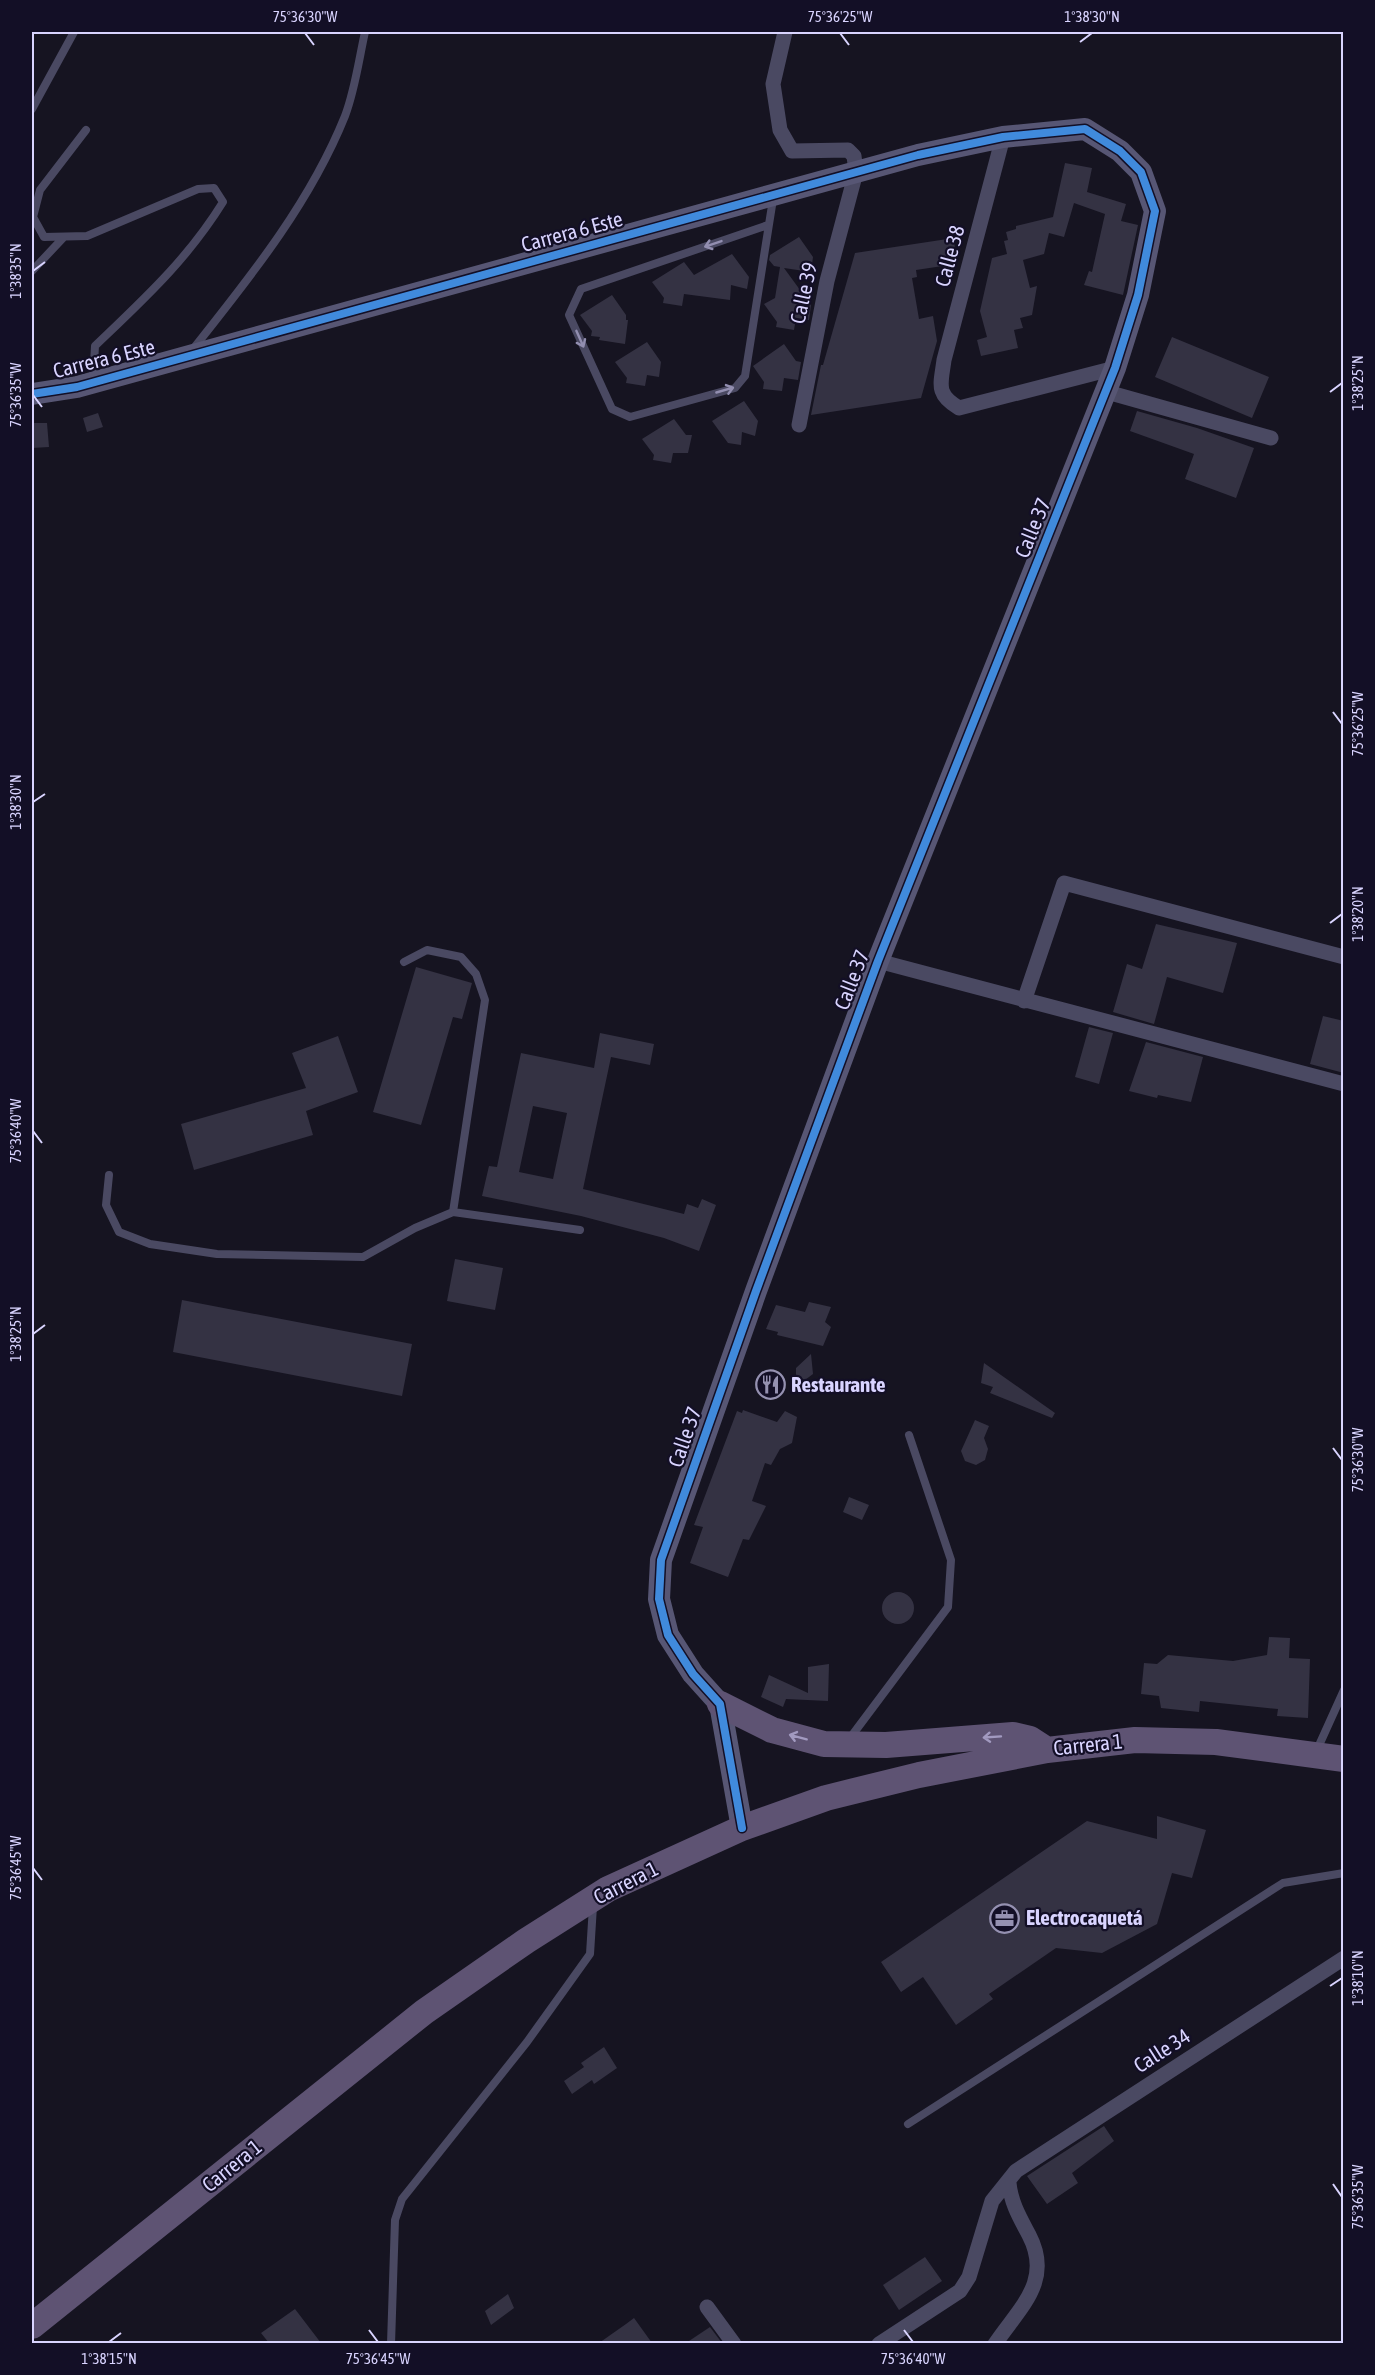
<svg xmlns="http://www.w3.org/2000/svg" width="1375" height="2375" font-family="'Asap Condensed',sans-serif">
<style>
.building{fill:#343243;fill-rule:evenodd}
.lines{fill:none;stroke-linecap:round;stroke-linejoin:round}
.lane{stroke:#4a4962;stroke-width:8}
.street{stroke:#4a4962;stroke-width:15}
.secondary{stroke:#575674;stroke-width:22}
.primary{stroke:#5e5373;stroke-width:26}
.cycleway-casing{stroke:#130f26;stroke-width:11}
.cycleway{stroke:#408adc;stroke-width:8}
.oneway{stroke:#928eb0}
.oneway2{stroke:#a29ac0}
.ticks{fill:none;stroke:#d9d4ff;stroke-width:2}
.labels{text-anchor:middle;stroke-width:4.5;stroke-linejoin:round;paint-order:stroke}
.street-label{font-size:21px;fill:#d9d4ff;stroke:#130f26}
.poi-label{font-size:21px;font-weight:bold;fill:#d9d4ff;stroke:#130f26;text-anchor:start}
.neatline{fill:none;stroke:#d9d4ff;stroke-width:2}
.ticks-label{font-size:15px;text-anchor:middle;fill:#d9d4ff}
</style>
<rect width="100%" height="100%" fill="#161421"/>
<path class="building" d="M 1065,163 L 1092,168 L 1087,192 L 1126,204 L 1121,221 L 1138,225 L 1123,295 L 1084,285 L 1089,271 L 1092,272 L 1105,214 L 1074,203 L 1064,237 L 1049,233 L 1044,254 L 1023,260 L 1030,288 L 1037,286 L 1032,315 L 1020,318 L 1023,328 L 1014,330 L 1018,348 L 981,356 L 977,340 L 987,337 L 980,311 L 992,258 L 1007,254 L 1004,241 L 1008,240 L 1006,232 L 1016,229 L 1016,226 L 1053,217 Z
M 799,237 L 813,257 L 811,272 L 784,268 L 811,305 L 809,320 L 796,318 L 794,330 L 776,327 L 777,322 L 764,304 L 775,298 L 780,267 L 774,266 L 769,260 L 770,255 Z
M 954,238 L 956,264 L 916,270 L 917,277 L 912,278 L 919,319 L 933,316 L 937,341 L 921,398 L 811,415 L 821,365 L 823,365 L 855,253 Z
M 732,254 L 749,277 L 747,289 L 731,285 L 730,300 L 684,294 L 682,306 L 663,303 L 664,298 L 652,282 L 684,262 L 694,275 Z
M 612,295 L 626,315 L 626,320 L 628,320 L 625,344 L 599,340 L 600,337 L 591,336 L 592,331 L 580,315 Z
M 1172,337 L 1269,377 L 1252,418 L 1155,377 Z
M 647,342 L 661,362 L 659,377 L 647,375 L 645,386 L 626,383 L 627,378 L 615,362 Z
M 784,344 L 796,361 L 801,362 L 798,380 L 784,378 L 782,391 L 763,389 L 764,382 L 753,366 Z
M 744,401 L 758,421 L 755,436 L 742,432 L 741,445 L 728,443 L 712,421 Z
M 1137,411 L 1197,428 L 1254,448 L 1236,498 L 1185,479 L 1194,454 L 1130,431 Z
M 98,413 L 103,427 L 87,432 L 83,418 Z
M 674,419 L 686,435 L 692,435 L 688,453 L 673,453 L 671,463 L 653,460 L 654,455 L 642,439 Z
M 32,423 L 47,423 L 49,447 L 32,448 Z
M 1156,924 L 1237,943 L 1223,993 L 1167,977 L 1154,1024 L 1113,1012 L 1127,964 L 1142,969 Z
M 416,967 L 472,983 L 462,1019 L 453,1017 L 421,1125 L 373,1112 Z
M 1323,1016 L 1344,1021 L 1344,1073 L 1310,1064 Z
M 1089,1027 L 1113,1033 L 1099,1084 L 1075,1077 Z
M 600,1033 L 654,1044 L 650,1065 L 611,1057 L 583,1189 L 684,1214 L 687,1204 L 698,1208 L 702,1199 L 716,1205 L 699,1251 L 664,1238 L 581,1216 L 482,1196 L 489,1166 L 497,1167 L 521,1053 L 594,1068 ZM 533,1106 L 567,1113 L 553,1179 L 519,1172 Z
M 338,1036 L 358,1092 L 306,1111 L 313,1135 L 194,1170 L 181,1124 L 306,1088 L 292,1053 Z
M 1146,1042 L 1203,1057 L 1191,1102 L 1158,1095 L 1157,1098 L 1129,1091 Z
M 455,1259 L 503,1268 L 495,1310 L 447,1301 Z
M 182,1300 L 412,1344 L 402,1396 L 173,1352 Z
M 809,1302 L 831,1307 L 825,1322 L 831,1327 L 823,1346 L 777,1335 L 778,1332 L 766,1329 L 776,1305 L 805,1312 Z
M 811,1354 L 813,1374 L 805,1380 L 796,1376 L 796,1368 Z
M 984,1363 L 1055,1413 L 1052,1418 L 990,1393 L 993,1387 L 981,1383 Z
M 743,1410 L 777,1422 L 785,1411 L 797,1417 L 792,1443 L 780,1449 L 771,1465 L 765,1463 L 752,1501 L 766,1506 L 749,1540 L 743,1539 L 728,1577 L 690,1563 L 703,1527 L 694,1525 L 737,1411 L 742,1413 Z
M 975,1420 L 989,1426 L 984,1438 L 988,1449 L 985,1460 L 976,1465 L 965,1461 L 961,1451 Z
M 849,1497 L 869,1505 L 862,1520 L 843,1512 Z
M882 1608a16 16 0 1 1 32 0a16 16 0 1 1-32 0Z
M 1269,1637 L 1290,1638 L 1289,1658 L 1310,1659 L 1308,1718 L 1277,1716 L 1278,1709 L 1200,1701 L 1199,1712 L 1161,1708 L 1159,1696 L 1141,1694 L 1144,1663 L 1157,1664 L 1168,1655 L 1233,1661 L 1267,1655 Z
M 829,1664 L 828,1701 L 786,1699 L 783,1707 L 761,1697 L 769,1675 L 808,1693 L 808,1667 Z
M 1157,1816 L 1206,1830 L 1192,1878 L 1172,1873 L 1157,1924 L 1102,1953 L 1056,1948 L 989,1994 L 993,1999 L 956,2025 L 923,1977 L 901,1992 L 881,1962 L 1087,1821 L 1157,1839 Z
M 604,2047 L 617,2068 L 594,2084 L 592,2080 L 572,2094 L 564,2081 L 584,2067 L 581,2063 Z
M 1104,2126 L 1114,2141 L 1072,2173 L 1078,2183 L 1047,2204 L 1027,2176 Z
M 925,2257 L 942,2281 L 899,2310 L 883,2285 Z
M 508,2294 L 514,2308 L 491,2325 L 485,2311 Z
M 295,2309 L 321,2343 L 269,2343 L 261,2333 Z
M 634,2318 L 652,2343 L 599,2343 L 626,2324 Z
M 710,2327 L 722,2343 L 686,2343 Z"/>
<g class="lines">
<path class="lane" d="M 32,109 L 74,32
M 86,130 L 40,190 L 33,217 L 44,237 L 87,236 L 198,189 L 214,188 L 223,202 C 187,260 144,299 95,346 L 93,381
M 768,225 L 581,289 L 569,315 L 612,409 L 630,417 L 735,388 L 745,376 L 773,199
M 32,271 L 63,238
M 193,349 C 251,276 310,203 345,116 C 355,90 359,59 365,32
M 404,962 L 427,950 L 461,957 L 476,974 L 485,1000 L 453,1212
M 109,1175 L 106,1205 L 119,1232 L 150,1244 L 217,1254 L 363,1257 L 415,1228 L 453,1212 L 580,1230
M 850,1738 L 948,1607 L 951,1560 L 909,1435
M 1316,1752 L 1344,1690
M 908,2124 L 1283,1883 L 1344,1873
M 391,2344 L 395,2220 L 402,2199 L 527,2042 L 590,1954 L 593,1906"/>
<path class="street" d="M 785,32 L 773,84 L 780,130 L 792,151 L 848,150 L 854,156 L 856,172 L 827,281 L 799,425
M 1003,137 L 944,360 C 941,384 935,394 959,408 L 1115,368
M 1107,392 L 1271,438
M 878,961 L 1344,1084
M 1024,1001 L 1064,883 L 1344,957
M 707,2307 L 734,2344
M 879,2344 L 960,2291 L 969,2277 L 992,2201 L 1016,2171 L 1344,1958
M 995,2344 C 1020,2307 1053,2281 1029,2235 C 1020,2218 1011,2203 1009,2183"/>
<path class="secondary" d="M 32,394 L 77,387 L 918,155 L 1003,137 L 1085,129 L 1120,151 L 1141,172 L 1155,211 L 1138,295 L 1115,368 L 878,961 L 756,1291 L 661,1560 L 659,1599 L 668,1635 L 693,1674 L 720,1704 L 742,1828"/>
<path class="primary" d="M 720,1704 L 772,1730 L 824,1744 L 886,1745 L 1013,1735 L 1030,1739 L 1047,1750
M 32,2326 L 424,2012 L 526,1941 L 608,1889 L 742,1828 L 826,1798 L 919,1775 L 1047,1750 L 1135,1740 L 1216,1742 L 1344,1759"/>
<defs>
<path id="cycleway" d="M 32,394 L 77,387 L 918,155 L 1003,137 L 1085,129 L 1120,151 L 1141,172 L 1155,211 L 1138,295 L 1115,368 L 878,961 L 756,1291 L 661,1560 L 659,1599 L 668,1635 L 693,1674 L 720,1704 L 742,1828"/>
</defs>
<use href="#cycleway" class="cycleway-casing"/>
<use href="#cycleway" class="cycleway"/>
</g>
<defs><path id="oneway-shaft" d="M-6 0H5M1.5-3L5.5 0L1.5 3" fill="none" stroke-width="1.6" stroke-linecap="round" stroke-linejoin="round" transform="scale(1.5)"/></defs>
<g class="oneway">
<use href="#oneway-shaft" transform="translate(713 244) rotate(161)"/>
<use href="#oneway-shaft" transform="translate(580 339) rotate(66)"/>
<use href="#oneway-shaft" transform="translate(725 390) rotate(-16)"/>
</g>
<g class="oneway2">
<use href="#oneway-shaft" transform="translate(798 1737) rotate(-165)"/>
<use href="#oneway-shaft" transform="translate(992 1737) rotate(176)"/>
</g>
<path class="ticks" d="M 305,33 L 314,45M 840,33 L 849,45M 1080,42 L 1092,33M 33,271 L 45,262M 1330,392 L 1342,383M 33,395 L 42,407M 1333,712 L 1342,724M 33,802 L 45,794M 1330,923 L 1342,914M 33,1131 L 42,1143M 33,1334 L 45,1325M 1333,1448 L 1342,1460M 33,1868 L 42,1880M 1330,1986 L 1342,1978M 1333,2184 L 1342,2197M 369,2330 L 378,2342M 904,2330 L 913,2342M 109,2342 L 121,2333"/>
<defs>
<symbol id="restaurant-ring" viewBox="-11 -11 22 22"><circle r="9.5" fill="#130f26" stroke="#9591b1" stroke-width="1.5"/><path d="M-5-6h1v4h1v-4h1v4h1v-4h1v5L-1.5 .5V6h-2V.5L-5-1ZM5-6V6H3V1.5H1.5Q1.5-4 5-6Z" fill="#9591b1"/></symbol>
<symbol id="office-ring" viewBox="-11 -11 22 22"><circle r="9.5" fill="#130f26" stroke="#9591b1" stroke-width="1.5"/><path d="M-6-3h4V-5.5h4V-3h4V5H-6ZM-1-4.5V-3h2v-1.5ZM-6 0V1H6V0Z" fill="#9591b1"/></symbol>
</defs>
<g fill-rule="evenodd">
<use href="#restaurant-ring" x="754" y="1368" width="33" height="33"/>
<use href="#office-ring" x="988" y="1902" width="33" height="33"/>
</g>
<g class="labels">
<g class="street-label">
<text transform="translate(572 232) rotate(-15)" y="7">Carrera 6 Este</text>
<text transform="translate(950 256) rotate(-75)" y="7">Calle 38</text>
<text transform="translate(804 293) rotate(-78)" y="7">Calle 39</text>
<text transform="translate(104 359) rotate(-14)" y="7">Carrera 6 Este</text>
<text transform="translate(1033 528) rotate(-68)" y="7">Calle 37</text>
<text transform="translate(852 980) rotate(-69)" y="7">Calle 37</text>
<text transform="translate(685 1437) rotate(-71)" y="7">Calle 37</text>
<text transform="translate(1088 1745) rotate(-6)" y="7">Carrera 1</text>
<text transform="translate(626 1883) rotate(-27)" y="7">Carrera 1</text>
<text transform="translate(1162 2051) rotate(-33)" y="7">Calle 34</text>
<text transform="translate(232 2166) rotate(-39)" y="7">Carrera 1</text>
</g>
<g class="poi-label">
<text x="791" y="1392">Restaurante</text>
<text x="1026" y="1925">Electrocaquetá</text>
</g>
</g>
<rect width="1375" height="2375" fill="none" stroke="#130f26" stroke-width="66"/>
<rect x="33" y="33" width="1309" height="2309" class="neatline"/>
<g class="ticks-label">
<text x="305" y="22">75°36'30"W</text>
<text x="840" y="22">75°36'25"W</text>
<text x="1092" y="22">1°38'30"N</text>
<text transform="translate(16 271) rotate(-90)" y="5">1°38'35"N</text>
<text transform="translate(1358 383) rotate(-90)" y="5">1°38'25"N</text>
<text transform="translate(16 395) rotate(-90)" y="5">75°36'35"W</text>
<text transform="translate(1358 724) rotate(-90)" y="5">75°36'25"W</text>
<text transform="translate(16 802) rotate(-90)" y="5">1°38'30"N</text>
<text transform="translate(1358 914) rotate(-90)" y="5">1°38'20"N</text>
<text transform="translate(16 1131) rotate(-90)" y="5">75°36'40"W</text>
<text transform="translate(16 1334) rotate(-90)" y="5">1°38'25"N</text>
<text transform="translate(1358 1460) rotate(-90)" y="5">75°36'30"W</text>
<text transform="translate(16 1868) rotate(-90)" y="5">75°36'45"W</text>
<text transform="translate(1358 1978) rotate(-90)" y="5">1°38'10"N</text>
<text transform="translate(1358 2197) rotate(-90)" y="5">75°36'35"W</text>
<text x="109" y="2364">1°38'15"N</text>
<text x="378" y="2364">75°36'45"W</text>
<text x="913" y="2364">75°36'40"W</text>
</g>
</svg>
